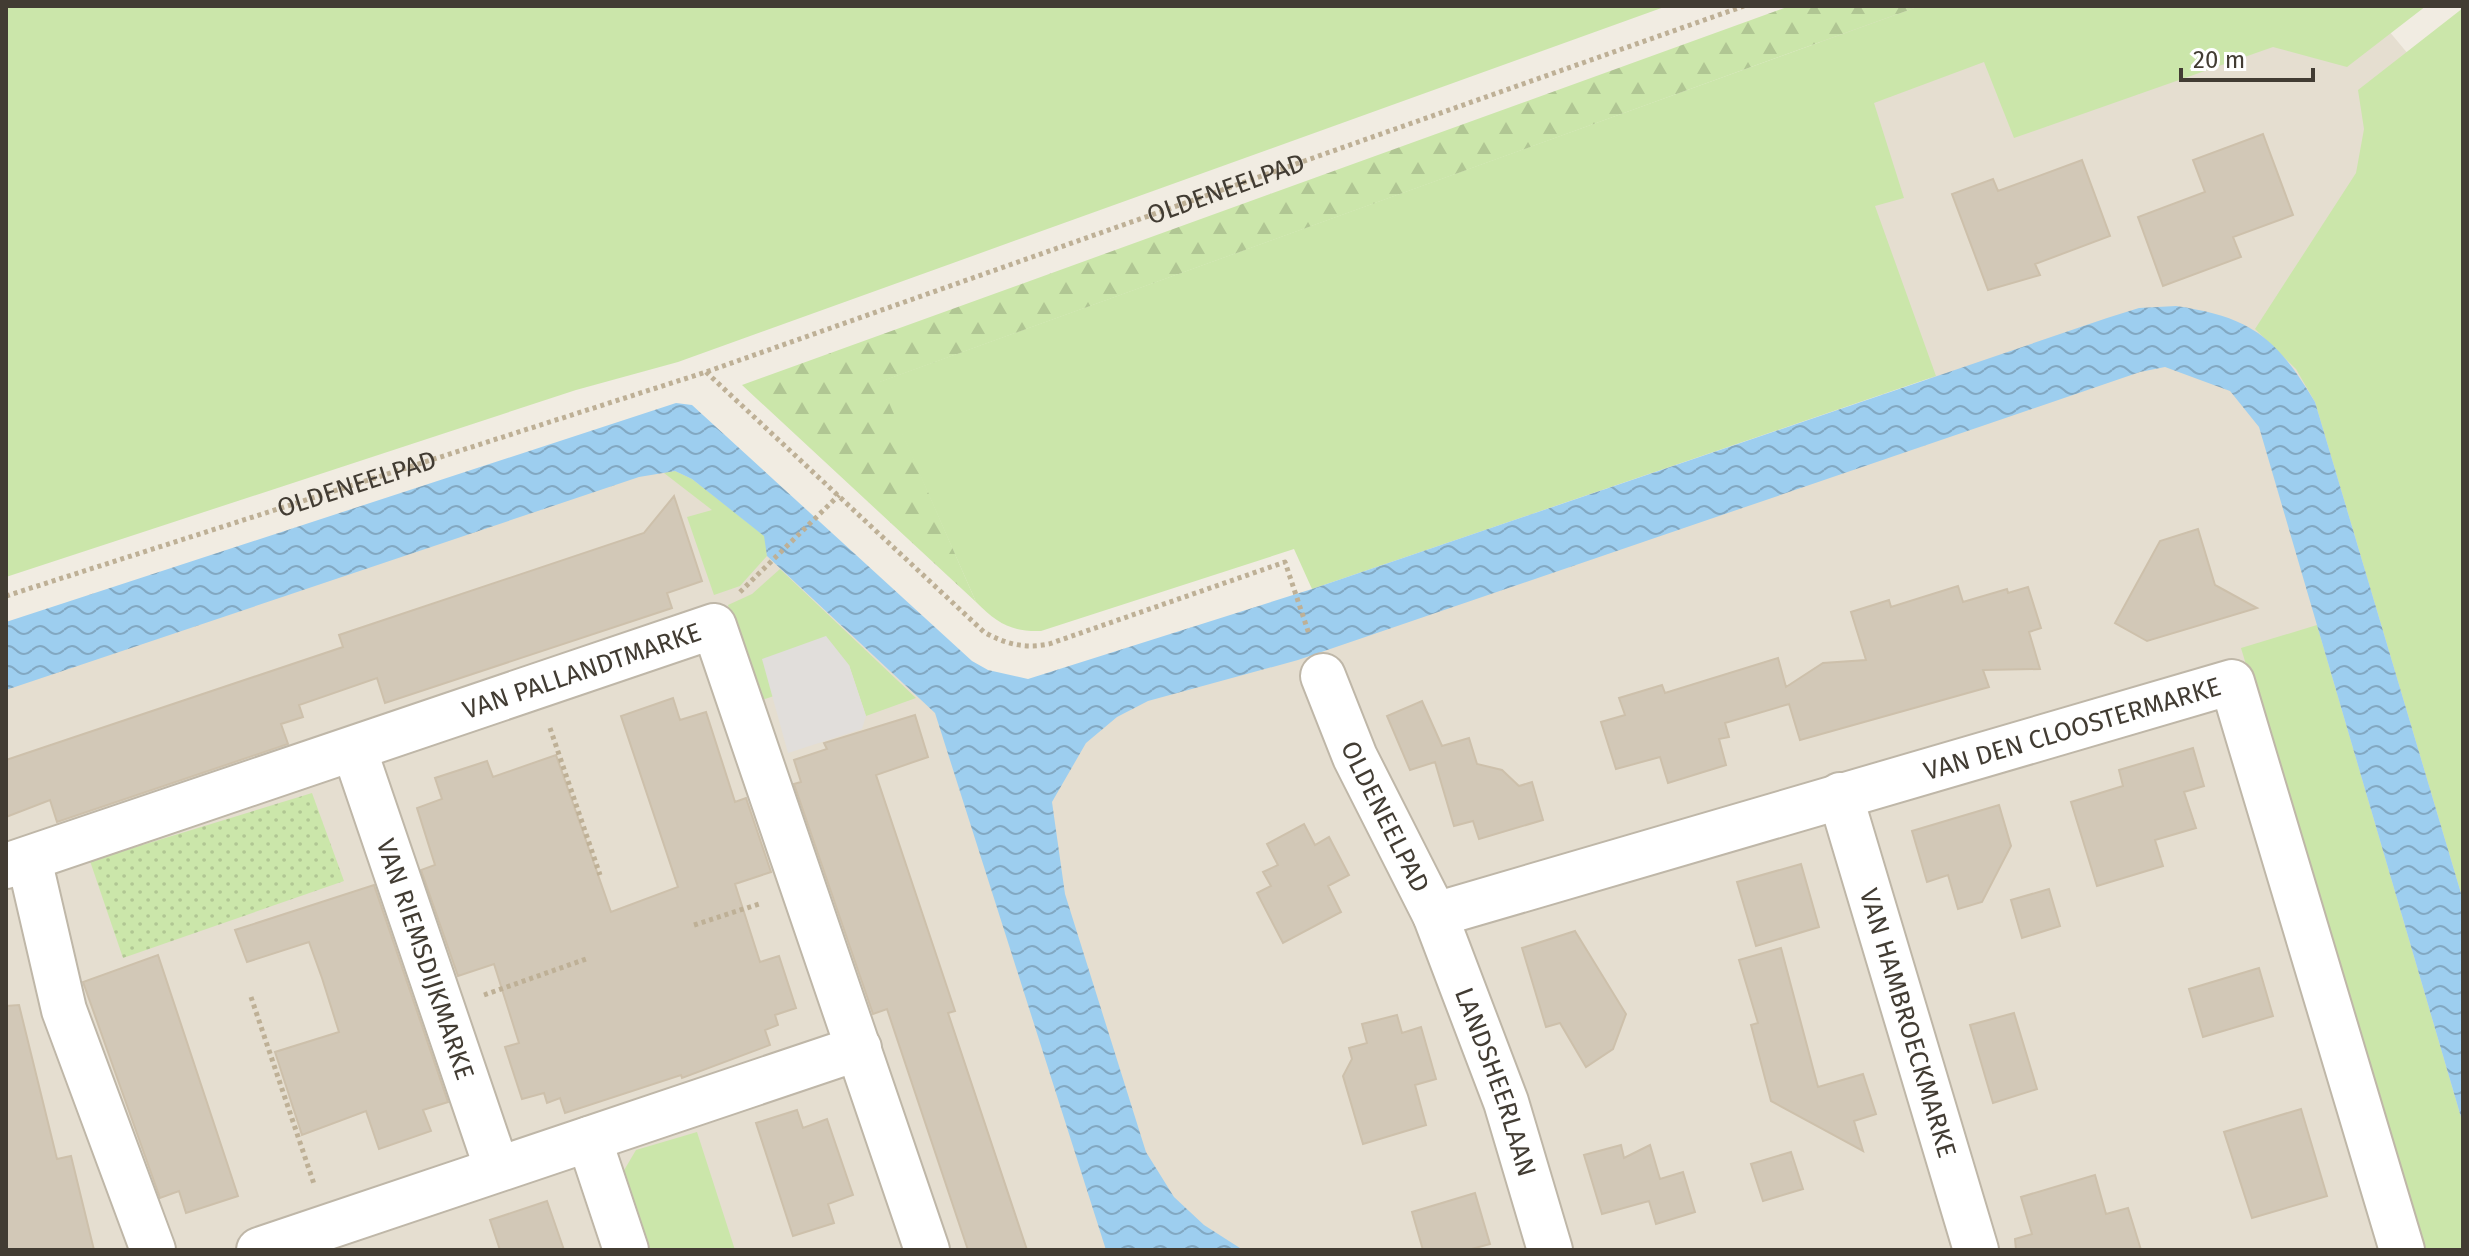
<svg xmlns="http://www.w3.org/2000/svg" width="2469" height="1256" font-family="'Fira Sans',sans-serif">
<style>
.residential{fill:#e5ded0}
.green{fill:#cbe6aa}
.forest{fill:url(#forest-firs)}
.park{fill:url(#park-dots)}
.parking{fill:#e1dedb}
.water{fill:url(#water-waves)}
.building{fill:#d2c8b7;stroke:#cdc0ab;stroke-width:2}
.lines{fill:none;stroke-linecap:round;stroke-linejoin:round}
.minor-casing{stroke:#bfb7a8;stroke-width:48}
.path{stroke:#beb096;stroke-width:5;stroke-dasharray:4 4;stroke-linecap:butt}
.minor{stroke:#fff;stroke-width:44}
.labels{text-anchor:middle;stroke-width:6;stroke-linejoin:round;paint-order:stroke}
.street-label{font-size:26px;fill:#423c33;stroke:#fff}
</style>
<defs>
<pattern id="forest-firs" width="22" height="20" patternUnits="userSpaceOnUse" patternTransform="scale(2)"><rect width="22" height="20" fill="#cbe6aa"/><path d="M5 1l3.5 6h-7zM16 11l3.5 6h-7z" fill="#b0c693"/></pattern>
<pattern id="park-dots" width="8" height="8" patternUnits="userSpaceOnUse" patternTransform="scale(2)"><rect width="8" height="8" fill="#cbe6aa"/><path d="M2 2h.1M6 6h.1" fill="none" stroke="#b0c693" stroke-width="1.8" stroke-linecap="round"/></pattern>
<pattern id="water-waves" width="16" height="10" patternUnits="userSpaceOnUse" patternTransform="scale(2)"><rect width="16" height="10" fill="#9dceef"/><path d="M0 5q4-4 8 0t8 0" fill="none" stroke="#82a8c2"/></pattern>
</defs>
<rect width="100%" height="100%" fill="#f1ece2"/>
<path class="residential" d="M 1809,6 L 2368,6 L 2455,110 L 2463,1250 L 6,1250 L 6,636 L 683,430 L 1006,737 L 1939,409 Z"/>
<path class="green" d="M 6,6 L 1667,6 L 678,362 L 576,390 L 6,577 Z
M 1920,6 L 2426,6 L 2347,67 L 2273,47 L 2014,138 L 1984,62 L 1874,103 L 1904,198 L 1875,206 L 1936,376 L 1312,589 L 1294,549 L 1041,631 C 1011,632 997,623 976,602 L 879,382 Z
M 2463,8 L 2463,900 L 2315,402 L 2296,369 L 2255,329 L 2356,173 L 2364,129 L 2358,90 Z
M 675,471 L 692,479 L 765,536 L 767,556 L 740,586 L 714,595 L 687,517 L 712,510 L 664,473 Z
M 780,569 L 916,698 L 866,716 L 849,665 L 763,659 L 774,696 L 759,701 L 728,605 L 752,594 Z
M 2317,625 L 2463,1124 L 2463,1250 L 2422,1250 L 2241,648 Z
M 697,1132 L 735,1250 L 644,1250 L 623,1172 L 636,1150 Z"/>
<path class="forest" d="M 1790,6 L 1920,6 L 880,382 L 976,602 L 742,385 Z"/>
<path class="park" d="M 312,793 L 344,881 L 123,958 L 90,861 Z"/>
<path class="parking" d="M 826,636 L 849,665 L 866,716 L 862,729 L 788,753 L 762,659 Z"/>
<path class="water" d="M 2176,306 C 2251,317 2276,337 2315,402 L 2463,900 L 2463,1124 L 2259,427 L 2230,391 L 2165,367 L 2140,372 L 1298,660 L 1148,701 L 1117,717 L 1086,743 L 1052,802 L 1065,894 L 1146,1152 L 1174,1197 L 1204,1225 L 1243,1250 L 1106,1250 L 935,713 L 767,556 L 764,536 L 692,479 L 675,471 L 639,477 L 6,690 L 6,622 L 676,403 L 692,405 L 972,661 L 988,670 L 1028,679 L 1312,589 L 2107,318 L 2139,308 Z"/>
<path class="building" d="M 2263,134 L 2293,215 L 2233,237 L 2241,257 L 2163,286 L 2138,217 L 2205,192 L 2193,160 Z
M 2082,160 L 2110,236 L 2035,264 L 2040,275 L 1988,290 L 1952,194 L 1993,179 L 1998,191 Z
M 674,496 L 702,581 L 667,593 L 672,608 L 385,703 L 377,678 L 299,705 L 303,717 L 281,724 L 288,744 L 57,822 L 50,800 L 6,817 L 6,760 L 343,647 L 339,635 L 644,533 Z
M 2198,529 L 2215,585 L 2257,608 L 2147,641 L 2115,623 L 2160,541 Z
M 1958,586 L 1963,602 L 2007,589 L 2008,593 L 2028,587 L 2041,628 L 2029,632 L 2040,669 L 1983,670 L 1989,687 L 1800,740 L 1789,704 L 1725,723 L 1729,737 L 1719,739 L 1726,765 L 1668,783 L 1660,757 L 1616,769 L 1601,722 L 1625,715 L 1619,698 L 1662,685 L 1665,693 L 1778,658 L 1786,687 L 1823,663 L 1866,660 L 1851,612 L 1889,600 L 1891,607 Z
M 673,698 L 680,720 L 706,712 L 735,802 L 746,798 L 771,872 L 735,884 L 760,962 L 779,956 L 796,1008 L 775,1015 L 778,1025 L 765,1030 L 770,1045 L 682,1078 L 681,1075 L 565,1113 L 560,1098 L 547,1103 L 544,1093 L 522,1099 L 505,1047 L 519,1043 L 494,964 L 458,976 L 421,870 L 435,865 L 417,808 L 442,799 L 435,778 L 487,761 L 493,777 L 556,755 L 611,912 L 678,887 L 621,716 Z
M 1422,701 L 1442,746 L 1469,738 L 1477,764 L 1502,770 L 1519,786 L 1532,782 L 1543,820 L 1479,839 L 1473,821 L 1454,826 L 1435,762 L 1410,770 L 1387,716 Z
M 915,715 L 928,757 L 876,775 L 955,1011 L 948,1013 L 1027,1250 L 968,1250 L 887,1009 L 873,1014 L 794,784 L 801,782 L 794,760 L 827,749 L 824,743 Z
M 2193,748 L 2204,786 L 2184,792 L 2196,828 L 2155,840 L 2163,866 L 2097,886 L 2071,802 L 2123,786 L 2119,770 Z
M 1999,805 L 2011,846 L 1982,902 L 1958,909 L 1948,875 L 1927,882 L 1912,831 Z
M 1304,824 L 1315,845 L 1329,837 L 1349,875 L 1328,886 L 1341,912 L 1283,943 L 1257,893 L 1271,886 L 1263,872 L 1278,865 L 1267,844 Z
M 1801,864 L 1819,927 L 1756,946 L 1737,882 Z
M 374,885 L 448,1102 L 423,1110 L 431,1131 L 379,1149 L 366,1111 L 302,1135 L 275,1052 L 339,1032 L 322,978 L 309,942 L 247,962 L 235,930 Z
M 2049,889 L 2060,926 L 2022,938 L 2011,900 Z
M 1575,931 L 1626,1014 L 1613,1049 L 1586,1067 L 1560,1023 L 1546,1027 L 1522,948 Z
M 1781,948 L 1818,1087 L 1863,1074 L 1876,1114 L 1854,1121 L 1863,1151 L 1771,1101 L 1751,1025 L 1758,1023 L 1739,960 Z
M 158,955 L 238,1196 L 186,1213 L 179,1191 L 160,1198 L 83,982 Z
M 2259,968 L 2273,1016 L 2203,1037 L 2189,989 Z
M 19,1005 L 57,1159 L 71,1156 L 94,1250 L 6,1250 L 6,1006 Z
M 2014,1013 L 2037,1089 L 1993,1103 L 1970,1025 Z
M 1397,1015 L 1402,1033 L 1421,1027 L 1436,1079 L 1415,1085 L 1426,1125 L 1363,1144 L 1343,1076 L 1352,1059 L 1349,1048 L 1367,1043 L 1362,1024 Z
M 2301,1109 L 2327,1196 L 2252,1218 L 2224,1132 Z
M 797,1110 L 803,1128 L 827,1119 L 853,1195 L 828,1204 L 834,1223 L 793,1236 L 756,1123 Z
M 1621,1145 L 1624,1158 L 1650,1145 L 1660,1179 L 1683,1172 L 1695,1212 L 1656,1224 L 1649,1201 L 1602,1214 L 1584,1155 Z
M 1791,1152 L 1803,1189 L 1763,1201 L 1751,1164 Z
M 2095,1175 L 2106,1214 L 2128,1208 L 2141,1250 L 2016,1250 L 2015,1239 L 2032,1234 L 2021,1197 Z
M 1475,1193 L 1490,1244 L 1468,1250 L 1423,1250 L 1412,1212 Z
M 547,1201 L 564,1250 L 500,1250 L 490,1220 Z"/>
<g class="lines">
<defs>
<g id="minor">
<path id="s2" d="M 1323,676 L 1355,757 L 1435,915 L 1506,1102 L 1550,1250"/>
<path id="s3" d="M 354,749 L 497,1169"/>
<path id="s4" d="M 1840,795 L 1976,1250"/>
<path d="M 29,859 L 64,1010 L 153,1250"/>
<path id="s5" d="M 6,866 L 714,626 L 927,1250"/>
<path id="s6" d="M 1435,915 L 2232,682 L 2402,1250"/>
<path d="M 589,1139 L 626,1250"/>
<path d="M 259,1250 L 859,1048"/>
</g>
</defs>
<use href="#minor" class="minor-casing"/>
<g class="path">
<path d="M 706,372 L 984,632 C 1005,644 1025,649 1049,644 L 1285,562 L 1309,634"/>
<path d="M 740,592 L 839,495"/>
<path id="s1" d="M 6,596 L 706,372 L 1744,6"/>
<path d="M 550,728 L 600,875"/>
<path d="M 694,925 L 762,903"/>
<path d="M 484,995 L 586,959"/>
<path d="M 251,997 L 314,1184"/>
</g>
<use href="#minor" class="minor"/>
</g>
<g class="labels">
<g class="street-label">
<text dy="9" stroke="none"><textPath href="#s1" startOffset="1286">OLDENEELPAD</textPath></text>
<text dy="9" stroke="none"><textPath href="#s1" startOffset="368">OLDENEELPAD</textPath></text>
<text dy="9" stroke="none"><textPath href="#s5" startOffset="608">VAN PALLANDTMARKE</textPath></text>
<text dy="9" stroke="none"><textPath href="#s6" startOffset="664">VAN DEN CLOOSTERMARKE</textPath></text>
<text dy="9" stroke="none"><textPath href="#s2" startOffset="154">OLDENEELPAD</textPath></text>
<text dy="9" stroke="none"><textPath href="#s3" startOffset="222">VAN RIEMSDIJKMARKE</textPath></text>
<text dy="9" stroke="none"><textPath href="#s4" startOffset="238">VAN HAMBROECKMARKE</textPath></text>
<text dy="9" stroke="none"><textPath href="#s2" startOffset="442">LANDSHEERLAAN</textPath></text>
</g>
</g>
<rect width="2469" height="1256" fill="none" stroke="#423c33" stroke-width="16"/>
<path d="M2181 68v12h132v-12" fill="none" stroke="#423c33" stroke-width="4"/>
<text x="2193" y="68" font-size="24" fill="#423c33" stroke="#ffffff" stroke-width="6" paint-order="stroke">20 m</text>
</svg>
